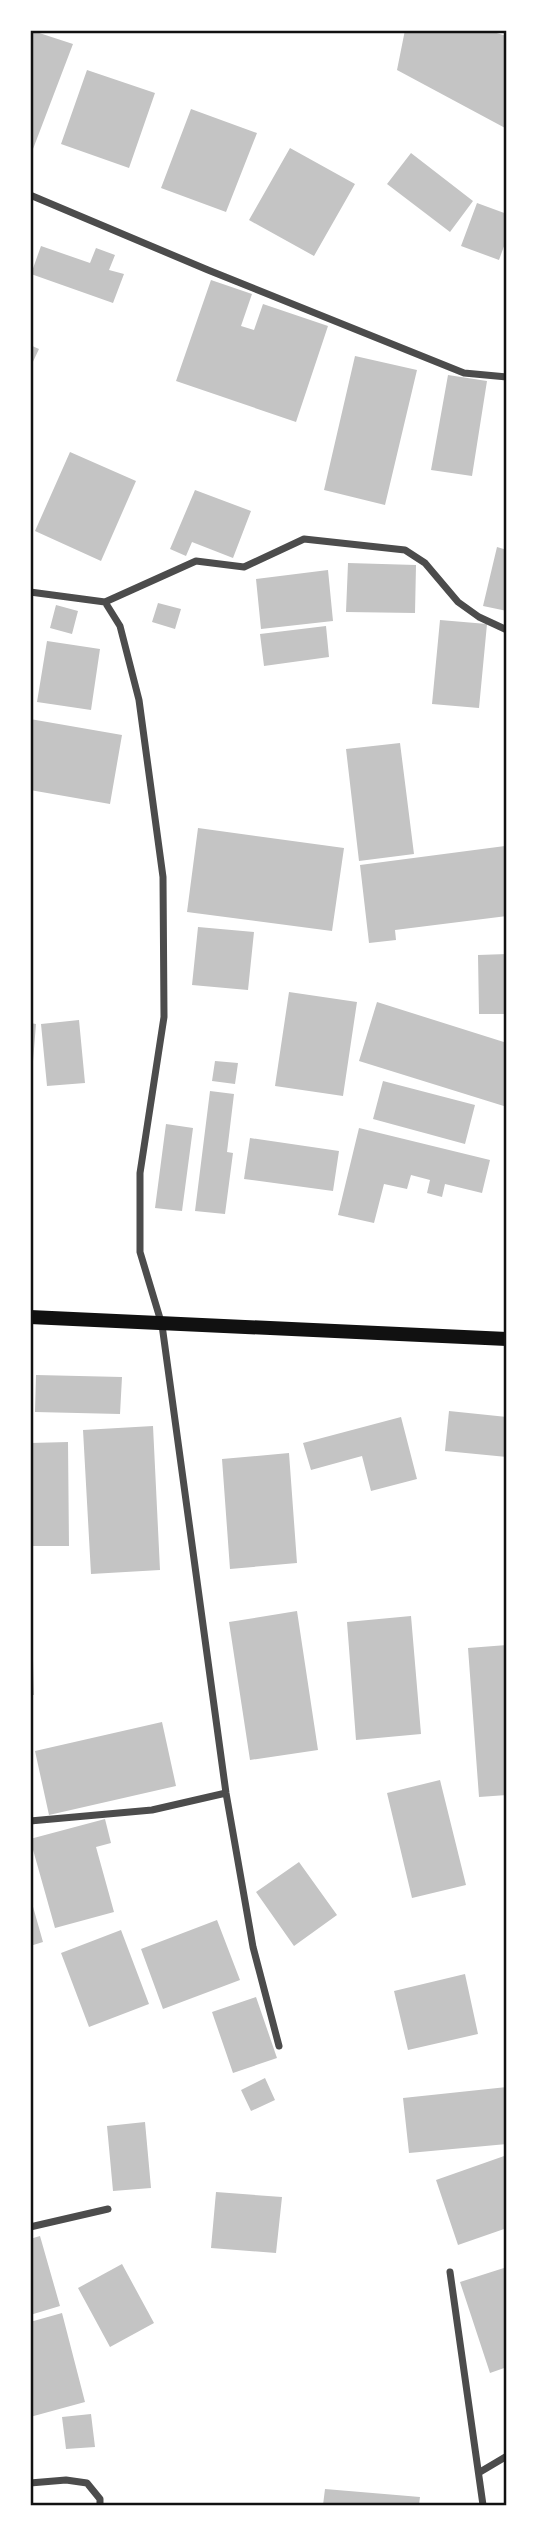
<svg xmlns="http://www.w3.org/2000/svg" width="537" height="2535" font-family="'Sofia Sans Condensed',sans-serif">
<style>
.building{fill:#c4c4c4}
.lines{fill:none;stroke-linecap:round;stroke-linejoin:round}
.minor{stroke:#4c4c4c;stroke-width:7}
.secondary{stroke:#111;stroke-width:14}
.neatline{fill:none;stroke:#111;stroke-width:2.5}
</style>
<rect width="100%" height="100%" fill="#fff"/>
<path class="building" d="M 30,30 L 73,44 L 33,149 L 30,148 Z
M 405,30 L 486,30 L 507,36 L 507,129 L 397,70 Z
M 87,70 L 155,93 L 129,168 L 61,144 Z
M 191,109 L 257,133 L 226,212 L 161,188 Z
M 290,148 L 355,184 L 314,256 L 249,220 Z
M 411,153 L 473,201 L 450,232 L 387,184 Z
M 477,203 L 507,214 L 507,238 L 499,260 L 461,246 Z
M 41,246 L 90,263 L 96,248 L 115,255 L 109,270 L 124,274 L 113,303 L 31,274 Z
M 211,280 L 252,294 L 241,326 L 254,330 L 263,304 L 328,326 L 296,422 L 176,381 Z
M 30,345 L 39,349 L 30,368 Z
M 355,356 L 417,370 L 385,505 L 324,490 Z
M 448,375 L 487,381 L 472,476 L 431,470 Z
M 70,452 L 136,481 L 101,561 L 35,531 Z
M 195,490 L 251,511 L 233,558 L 192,542 L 186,556 L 170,549 Z
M 497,547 L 507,550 L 507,611 L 483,606 Z
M 348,563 L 416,565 L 415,613 L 346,612 Z
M 328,570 L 333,621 L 261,629 L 256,579 Z
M 158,603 L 181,609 L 175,629 L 152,622 Z
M 56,605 L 78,611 L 72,634 L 50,628 Z
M 440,620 L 487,624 L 479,708 L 432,704 Z
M 326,626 L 329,657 L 264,666 L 260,634 Z
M 47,641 L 100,649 L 91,710 L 37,702 Z
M 30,719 L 122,735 L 110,804 L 30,790 Z
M 400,743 L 414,854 L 359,861 L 346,749 Z
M 198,828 L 344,848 L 332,931 L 187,912 Z
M 505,846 L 507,916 L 395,930 L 396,940 L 369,943 L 360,865 Z
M 198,927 L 254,932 L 248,990 L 192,985 Z
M 507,954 L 507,1014 L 479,1014 L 478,955 Z
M 289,992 L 357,1002 L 343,1096 L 275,1086 Z
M 377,1002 L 507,1043 L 507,1107 L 359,1061 Z
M 79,1020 L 85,1083 L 47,1086 L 41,1024 Z
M 30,1023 L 36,1024 L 32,1074 L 30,1074 Z
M 215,1061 L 238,1063 L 235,1084 L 212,1081 Z
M 383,1081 L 475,1105 L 465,1144 L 373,1119 Z
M 210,1091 L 234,1094 L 227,1152 L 233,1153 L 225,1214 L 195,1211 Z
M 166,1124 L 193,1128 L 182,1211 L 155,1208 Z
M 359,1128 L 490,1160 L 482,1193 L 445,1184 L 442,1197 L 427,1193 L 430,1180 L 411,1175 L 407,1189 L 384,1184 L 374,1223 L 338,1215 Z
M 250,1138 L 339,1151 L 333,1191 L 244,1179 Z
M 36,1375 L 122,1377 L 120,1414 L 35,1412 Z
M 449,1411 L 507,1417 L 507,1457 L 445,1451 Z
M 401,1417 L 417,1479 L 371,1491 L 362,1456 L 311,1470 L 303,1443 Z
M 153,1426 L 160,1570 L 91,1574 L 83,1430 Z
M 68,1442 L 69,1546 L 30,1546 L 30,1443 Z
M 289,1453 L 297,1563 L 230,1569 L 222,1459 Z
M 297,1611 L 318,1750 L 250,1760 L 229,1622 Z
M 411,1616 L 421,1734 L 356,1740 L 347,1622 Z
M 30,1624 L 32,1624 L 34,1695 L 30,1695 Z
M 507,1645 L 507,1795 L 479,1797 L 468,1648 Z
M 162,1722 L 176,1786 L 49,1815 L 35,1751 Z
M 440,1780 L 466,1885 L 412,1898 L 387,1793 Z
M 105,1819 L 111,1843 L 96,1847 L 114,1912 L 55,1928 L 30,1839 Z
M 299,1862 L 337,1915 L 294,1946 L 256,1892 Z
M 30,1896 L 43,1942 L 30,1946 Z
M 217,1920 L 240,1980 L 163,2009 L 141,1949 Z
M 121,1930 L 149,2004 L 89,2027 L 61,1953 Z
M 465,1974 L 478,2034 L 408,2050 L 394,1991 Z
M 256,1997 L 277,2058 L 233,2073 L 212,2012 Z
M 265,2078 L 275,2100 L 251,2111 L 241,2090 Z
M 507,2087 L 507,2144 L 409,2153 L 403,2098 Z
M 145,2122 L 151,2188 L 113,2191 L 107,2126 Z
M 507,2155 L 507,2228 L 458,2245 L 436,2180 Z
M 216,2192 L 282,2197 L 276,2253 L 211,2248 Z
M 40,2236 L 60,2306 L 30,2315 L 30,2239 Z
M 122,2264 L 154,2323 L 110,2347 L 78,2288 Z
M 507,2267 L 507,2367 L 490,2373 L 460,2282 Z
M 62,2313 L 85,2402 L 30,2417 L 30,2322 Z
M 91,2414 L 95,2447 L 66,2449 L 62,2417 Z
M 325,2489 L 420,2497 L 419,2505 L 323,2505 Z"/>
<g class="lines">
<path class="minor" d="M 30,195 L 208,270 L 464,373 L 507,377
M 30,592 L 105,602 L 196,561 L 244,567 L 304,539 L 405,550 L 425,563 L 458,602 L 479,617 L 507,630
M 105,602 L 120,626 L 139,700 L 163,877 L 164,1017 L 140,1173 L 140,1252 L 162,1325 L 226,1793 L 253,1947 L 279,2046
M 30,1821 L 152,1810 L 226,1793
M 30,2227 L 108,2209
M 450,2272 L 483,2505
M 480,2472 L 507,2456
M 30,2483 L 66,2480 L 87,2483 L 100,2499 L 100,2505"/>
<path class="secondary" d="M 30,1317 L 507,1339"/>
</g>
<rect width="537" height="2535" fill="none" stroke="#ffffff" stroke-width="63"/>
<rect x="32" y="32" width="473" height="2472" class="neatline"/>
</svg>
